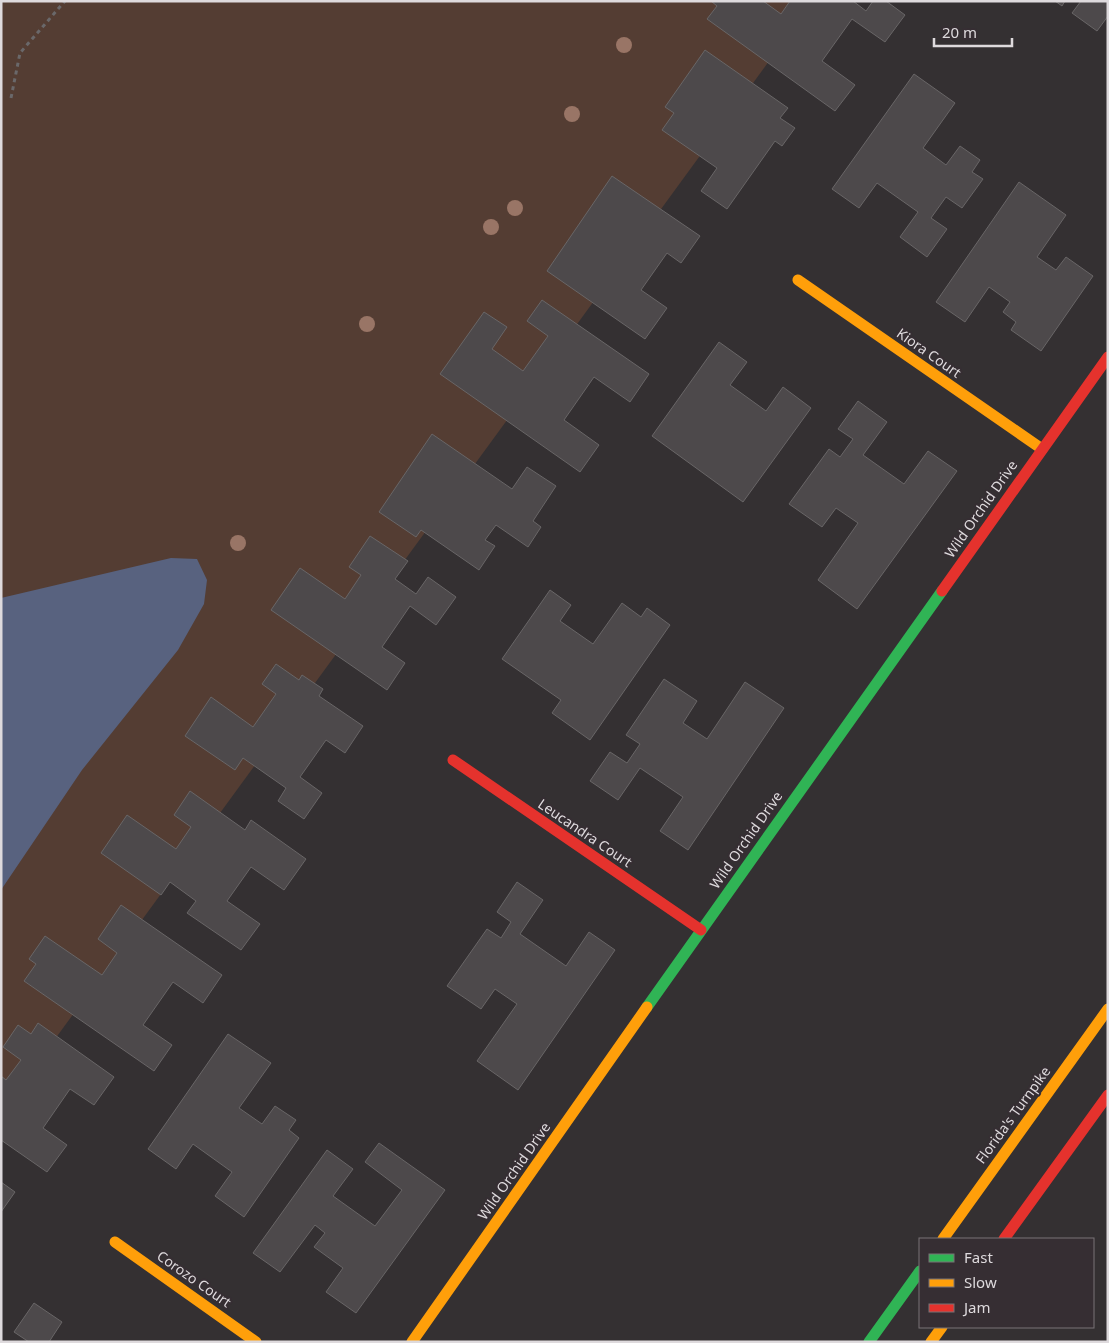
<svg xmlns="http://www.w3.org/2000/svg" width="1109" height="1343" font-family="'Noto Sans',sans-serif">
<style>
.green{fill:#543d33}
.water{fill:#58627f}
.building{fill:#4d494b;stroke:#696667}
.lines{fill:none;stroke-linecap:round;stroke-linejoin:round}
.path{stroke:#6a686a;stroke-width:3;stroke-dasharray:4 4;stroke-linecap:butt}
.fast{stroke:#30b455;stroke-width:11}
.slow{stroke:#ff9f0a;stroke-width:11}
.jam{stroke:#e5322d;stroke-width:11}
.tree{fill:#997566}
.labels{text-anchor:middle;stroke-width:4;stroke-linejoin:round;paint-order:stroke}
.street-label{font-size:14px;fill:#dedadd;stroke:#362e33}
</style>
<rect width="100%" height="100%" fill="#343032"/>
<path class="green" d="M 1,1 L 813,1 L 1,1113 Z"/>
<path class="water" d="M 171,558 L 197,559 L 207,580 L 204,604 L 178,650 L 82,770 L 1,890 L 1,598 Z"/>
<path class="building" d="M 711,1 L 763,1 L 781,14 L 790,1 L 853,1 L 866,11 L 873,1 L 886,1 L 905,15 L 885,42 L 852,19 L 822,61 L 855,85 L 835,111 L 707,19 L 717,6 Z
M 1055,1 L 1065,1 L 1062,6 Z
M 1081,1 L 1108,1 L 1108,16 L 1097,31 L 1072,13 Z
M 705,50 L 788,108 L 780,118 L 795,128 L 782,146 L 775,141 L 727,209 L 701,191 L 717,168 L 662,130 L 674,113 L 665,107 Z
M 914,74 L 955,103 L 923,148 L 946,165 L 960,146 L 980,160 L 972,172 L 983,179 L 962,208 L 946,197 L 931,218 L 947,229 L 927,257 L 900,237 L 918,212 L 877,183 L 859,208 L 832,189 Z
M 612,176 L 700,236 L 681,263 L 667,253 L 641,290 L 667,308 L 645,339 L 547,271 Z
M 1019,182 L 1066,215 L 1037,257 L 1056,270 L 1066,257 L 1093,276 L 1041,351 L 1011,330 L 1016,322 L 1003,312 L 1010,302 L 989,287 L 965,322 L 936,302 Z
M 542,300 L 649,374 L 630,402 L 594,377 L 564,420 L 599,445 L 580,472 L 440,374 L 484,312 L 507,327 L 492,349 L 523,371 L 548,336 L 527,321 Z
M 719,342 L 747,362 L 730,385 L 766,411 L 783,387 L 811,408 L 743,502 L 652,436 Z
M 858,401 L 887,422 L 863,455 L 904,484 L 928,451 L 957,471 L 857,609 L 818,580 L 858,523 L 836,508 L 822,527 L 789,504 L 829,449 L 840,457 L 853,439 L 838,429 Z
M 432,434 L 512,489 L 527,467 L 556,486 L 533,521 L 541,527 L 528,547 L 496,525 L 485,540 L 495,546 L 479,570 L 421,530 L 416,537 L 379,512 Z
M 370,536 L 408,561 L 395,579 L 416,594 L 428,577 L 456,597 L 436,625 L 410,606 L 382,647 L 405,663 L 387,690 L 271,610 L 300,568 L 345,599 L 361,575 L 349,567 Z
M 550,590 L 571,605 L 560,621 L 593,644 L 622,603 L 641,617 L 647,608 L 670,625 L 590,740 L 552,713 L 561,700 L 502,659 Z
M 276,664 L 299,680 L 302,675 L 323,689 L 319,696 L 363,726 L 345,753 L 326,740 L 300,777 L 322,793 L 304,819 L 278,801 L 286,788 L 243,758 L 235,770 L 185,736 L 211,697 L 253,727 L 276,694 L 262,684 Z
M 664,679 L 697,701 L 683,723 L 707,739 L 745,682 L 784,708 L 688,850 L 660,831 L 683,797 L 640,768 L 618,800 L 590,781 L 610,752 L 627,763 L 640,744 L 626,735 Z
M 190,791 L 245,830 L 251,820 L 306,859 L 284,890 L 251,867 L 227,901 L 260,924 L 241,950 L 187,913 L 196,901 L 170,882 L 161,895 L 101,853 L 127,815 L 176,849 L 191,827 L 174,815 Z
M 517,882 L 543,900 L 520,934 L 566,966 L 589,932 L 615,950 L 518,1090 L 477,1061 L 517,1004 L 495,989 L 481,1009 L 447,986 L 487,929 L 501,938 L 511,922 L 497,912 Z
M 121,905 L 222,975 L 203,1003 L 173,982 L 143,1025 L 172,1045 L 154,1071 L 24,981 L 36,964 L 29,959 L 45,936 L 102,975 L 117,953 L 98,939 Z
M 38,1023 L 114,1077 L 94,1105 L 70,1089 L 43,1128 L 67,1145 L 47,1172 L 1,1140 L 1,1076 L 6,1080 L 21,1060 L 3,1047 L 18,1025 L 31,1034 Z
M 228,1034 L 271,1063 L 239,1108 L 262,1124 L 275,1106 L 296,1120 L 289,1130 L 299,1138 L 244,1217 L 215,1196 L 232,1172 L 193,1144 L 176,1169 L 148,1149 Z
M 379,1143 L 445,1190 L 356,1313 L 326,1292 L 343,1268 L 314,1247 L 325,1233 L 315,1225 L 280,1272 L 253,1253 L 327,1150 L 353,1169 L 333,1196 L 375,1226 L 402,1190 L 365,1162 Z
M 1,1182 L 15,1192 L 1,1212 Z
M 34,1303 L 62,1322 L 49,1342 L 29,1342 L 14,1332 Z"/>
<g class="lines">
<path class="path" d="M 11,98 L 20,53 L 65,1"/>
<path class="fast" d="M 647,1007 L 942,591
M 869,1342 L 920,1271"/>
<path class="slow" d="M 798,280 L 1042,449
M 943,1239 L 1108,1009
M 115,1242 L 256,1342
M 412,1342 L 647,1007
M 931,1342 L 942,1327"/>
<path class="jam" d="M 942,591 L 1108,357
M 453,760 L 701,930
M 1004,1239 L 1108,1095"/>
</g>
<g class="tree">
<circle cx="624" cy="45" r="8"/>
<circle cx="572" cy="114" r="8"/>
<circle cx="515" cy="208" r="8"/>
<circle cx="491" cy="227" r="8"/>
<circle cx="367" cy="324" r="8"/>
<circle cx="238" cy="543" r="8"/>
</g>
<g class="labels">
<g class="street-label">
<text transform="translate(929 353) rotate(35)" y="5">Kiora Court</text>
<text transform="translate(981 509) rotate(-55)" y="5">Wild Orchid Drive</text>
<text transform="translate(585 833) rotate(34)" y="5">Leucandra Court</text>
<text transform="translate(746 840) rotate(-55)" y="5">Wild Orchid Drive</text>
<text transform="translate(1013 1115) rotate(-54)" y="5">Florida's Turnpike</text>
<text transform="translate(514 1171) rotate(-55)" y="5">Wild Orchid Drive</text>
<text transform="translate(194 1279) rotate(35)" y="5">Corozo Court</text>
</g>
</g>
<rect width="1109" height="1343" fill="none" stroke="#dedadd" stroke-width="5"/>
<rect x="919" y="1238" width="175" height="90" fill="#362e33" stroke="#797377"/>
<rect x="929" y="1254" width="25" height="8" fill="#30b455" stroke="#797377"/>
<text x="964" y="1263" font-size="15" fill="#dedadd">Fast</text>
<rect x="929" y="1279" width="25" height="8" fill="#ff9f0a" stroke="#797377"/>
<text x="964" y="1288" font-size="15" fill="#dedadd">Slow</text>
<rect x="929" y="1304" width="25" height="8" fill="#e5322d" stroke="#797377"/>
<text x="964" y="1313" font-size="15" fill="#dedadd">Jam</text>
<path d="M934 38v8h78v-8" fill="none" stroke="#dedadd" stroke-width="2.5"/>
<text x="942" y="38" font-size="15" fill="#dedadd" stroke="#362e33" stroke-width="4" paint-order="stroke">20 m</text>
</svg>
